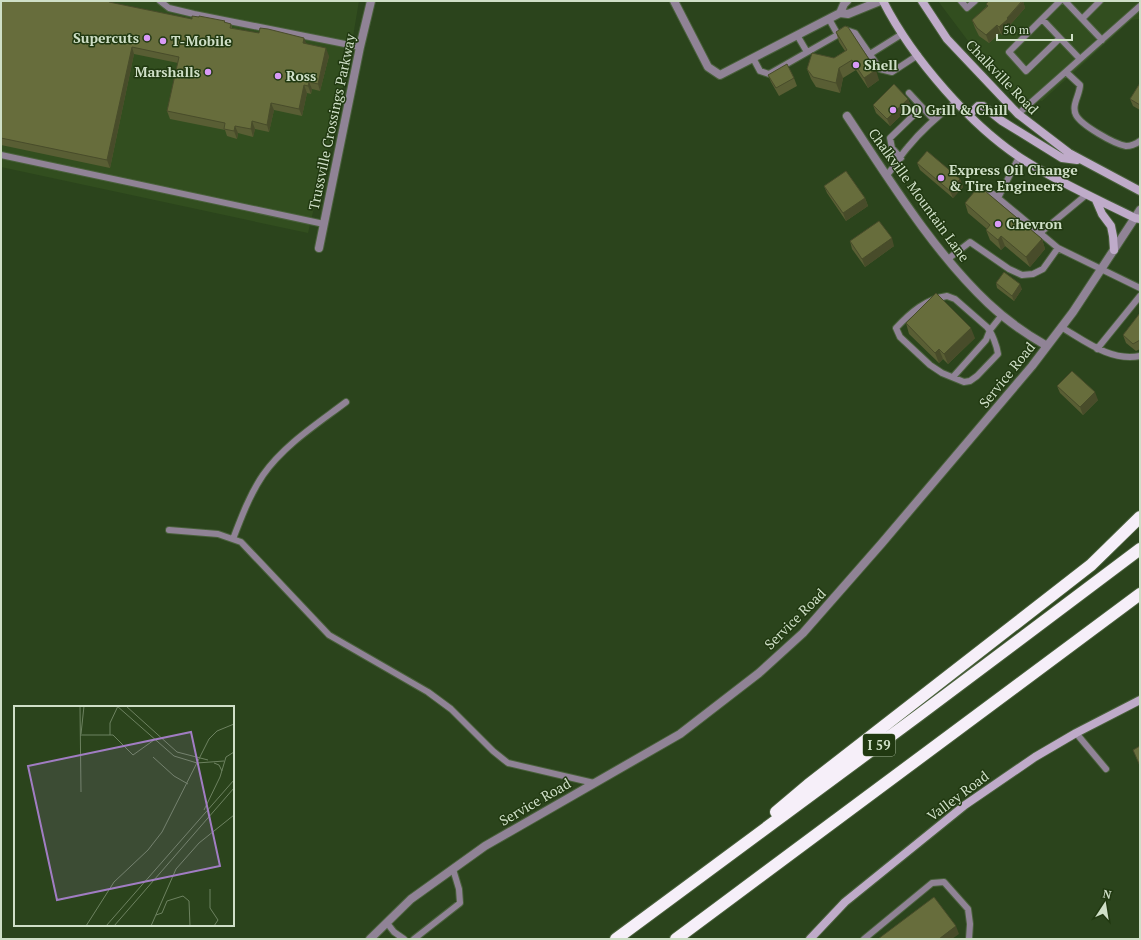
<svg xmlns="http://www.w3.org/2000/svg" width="1141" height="940" font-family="'PT Serif',serif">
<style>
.built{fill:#324e1f}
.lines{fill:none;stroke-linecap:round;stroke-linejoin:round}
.lane-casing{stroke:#49603b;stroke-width:8}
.street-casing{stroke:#49603b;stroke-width:10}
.secondary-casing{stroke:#49603b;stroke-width:10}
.highway-casing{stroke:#49603b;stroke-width:14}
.lane{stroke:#908396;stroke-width:6}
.street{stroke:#908396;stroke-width:8}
.secondary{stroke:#bfabc9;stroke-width:8}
.highway{stroke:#f6eff9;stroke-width:12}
.wall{fill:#595e34}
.shaded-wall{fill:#484c2a}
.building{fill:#676d3c;stroke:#484c2a}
.poi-dot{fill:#d99af7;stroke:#213911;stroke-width:1.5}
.labels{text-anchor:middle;stroke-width:3;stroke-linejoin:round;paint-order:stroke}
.shield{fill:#213911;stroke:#9bad90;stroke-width:1}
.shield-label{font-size:13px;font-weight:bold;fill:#cfdfc7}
.poi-label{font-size:14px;font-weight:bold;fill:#cfdfc7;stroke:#213911;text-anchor:start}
.street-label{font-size:14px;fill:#cfdfc7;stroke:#213911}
.inset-road{fill:none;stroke:#6d8260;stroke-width:1}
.view{fill:#a17dc3;fill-opacity:0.15;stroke:#a17dc3;stroke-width:2}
.inset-edge{fill:none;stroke:#cfdfc7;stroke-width:2}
</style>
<rect width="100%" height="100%" fill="#2b441c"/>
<path class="built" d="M 1,1 L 359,1 L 348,66 L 308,233 L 1,167 Z
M 938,1 L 1140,1 L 1140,19 L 1131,20 L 1042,101 L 1014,96 L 984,62 Z"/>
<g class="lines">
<defs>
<path id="lane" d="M 160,1 L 169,8 L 194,14 L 360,47
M 961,1 L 967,8 L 975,1
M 1060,1 L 1009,52 L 1026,71 L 1060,38 L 1080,59
M 1065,1 L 1102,40
M 829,19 L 838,35
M 1042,19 L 1060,38
M 1082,19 L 1100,1
M 797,35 L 807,52
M 870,54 L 902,34
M 753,58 L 760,71 L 769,74 L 846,30 L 855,33 L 880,69 L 892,72 L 918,55
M 1066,72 L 1080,85 C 1080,95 1071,105 1076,115 C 1081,125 1114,144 1126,146 C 1131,146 1136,144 1140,141
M 909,93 L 934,120
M 1018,114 L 1140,6
M 1,155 L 324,224
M 1019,157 L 998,198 L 1058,248
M 901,158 L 892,148 L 890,138 L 921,108
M 887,175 C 895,166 900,156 908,147 C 921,131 939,115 956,102
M 985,188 L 998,198
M 1040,233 L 1086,195
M 948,259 L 970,242 L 1009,269 L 1022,275 L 1033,274 L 1043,269 L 1058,248 L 1140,288
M 947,296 L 955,299 L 987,327 C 992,333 997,346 998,354 L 977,376 L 970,381 L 964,382 L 942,373 L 930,365 L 900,337 L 896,328 C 911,312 926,299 947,296 Z
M 1061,327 C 1085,341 1111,362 1140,356
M 1097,349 L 1140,296
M 953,377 L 986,340 L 990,330 L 1002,315
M 169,530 L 218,534 L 241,542 L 329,635 L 428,692 L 451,709 L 493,751 L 508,763 L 594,783
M 233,539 C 241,518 250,494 263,475 C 284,445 317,424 346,402
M 1076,733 L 1106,769
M 387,923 L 394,932 L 404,939
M 414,939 L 460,903 L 459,889 L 453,869
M 864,939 L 932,883 L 944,882 L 968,909 L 970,924 L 969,939"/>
<path id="street" d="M 674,1 L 708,67 L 720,75 L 840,13 L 844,4 L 847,1
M 840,13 L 848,14 L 880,1
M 847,116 C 889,179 933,251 988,303 C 1006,320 1026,334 1047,346
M 319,248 L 360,47 L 371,1
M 370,939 L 411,899 L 485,846 L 680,734 L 759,673 L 803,633 L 882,543 L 1032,366 L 1073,312 L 1140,210"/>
<path id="secondary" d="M 883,1 C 912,58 972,128 1027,162 C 1062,184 1099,200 1135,218 L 1140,219
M 922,1 L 947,39 L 1018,114 L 1069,153 L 1140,191
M 969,115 L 978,106 L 983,106 L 1002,121 L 1062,158 L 1077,160
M 1096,200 L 1102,214 L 1111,226 L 1113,236 L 1114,250
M 810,939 L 845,902 L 965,805 L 1035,757 L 1076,733 L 1140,700"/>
<path id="highway" d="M 776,812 L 808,785 L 1091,565 L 1140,517
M 616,939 L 919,715 L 1140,549
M 676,939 L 1140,594"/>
</defs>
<use href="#lane" class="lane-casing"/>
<use href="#street" class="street-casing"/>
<use href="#secondary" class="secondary-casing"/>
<use href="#highway" class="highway-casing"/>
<use href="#lane" class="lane"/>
<use href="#street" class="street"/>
<use href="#secondary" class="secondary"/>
<use href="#highway" class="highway"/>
</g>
<path class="wall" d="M 1,1 L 113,3 L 192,19 L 225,21 L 225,23 L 231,24 L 232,28 L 307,44 L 329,56 L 320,91 L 312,89 L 311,94 L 307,93 L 302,116 L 274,110 L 269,132 L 255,129 L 253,137 L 238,133 L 237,139 L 227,136 L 225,130 L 170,119 L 167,111 L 178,63 L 134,54 L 110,168 L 1,145 Z
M 1023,1 L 1025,8 L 1010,25 L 1011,27 L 1002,35 L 1000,33 L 989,43 L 979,36 L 975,28 L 972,20 L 987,6 L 986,4 Z
M 836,32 L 879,80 L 868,88 L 856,70 L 843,78 L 840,93 L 816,87 L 811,79 L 807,69 L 834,58 L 845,51 L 839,42 Z
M 768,75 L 794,78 L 797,86 L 779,96 L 771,82 Z
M 1140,83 L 1140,110 L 1133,106 L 1130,99 Z
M 908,99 L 911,106 L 890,126 L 876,113 L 873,105 Z
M 917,163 L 960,179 L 963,187 L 953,198 L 920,170 Z
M 824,186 L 865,198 L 868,206 L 846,221 L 827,193 Z
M 965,203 L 1042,239 L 1045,249 L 1030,267 L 1005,246 L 1001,250 L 990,240 L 986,230 L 987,229 L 968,213 Z
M 850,241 L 894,246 L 865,267 L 852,249 Z
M 996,283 L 1022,289 L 1014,301 L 997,288 Z
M 1140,313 L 1140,349 L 1136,351 L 1126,343 L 1123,335 Z
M 906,323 L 975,338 L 948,364 L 943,359 L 939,363 L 909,334 Z
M 1057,386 L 1098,400 L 1083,415 L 1060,393 Z"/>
<path class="shaded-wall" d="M 109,1 L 113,1 L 111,10 L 109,2 Z
M 1023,1 L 1025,8 L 1010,25 L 1011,27 L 1002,35 L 999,27 Z
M 997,25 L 1000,33 L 989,43 L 986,35 Z
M 304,38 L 307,45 L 303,43 Z
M 132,47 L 134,54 L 110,168 L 107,160 Z
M 326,48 L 329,56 L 320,91 L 318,84 Z
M 839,68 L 843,78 L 840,93 L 836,83 Z
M 876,70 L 879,80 L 868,88 L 864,78 Z
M 309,82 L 312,89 L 311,94 L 308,86 Z
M 304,85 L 307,93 L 302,116 L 299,109 Z
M 908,99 L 911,106 L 890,126 L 887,119 Z
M 271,103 L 274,110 L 269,132 L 267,125 Z
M 252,121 L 255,129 L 253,137 L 251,129 Z
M 235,126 L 238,133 L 237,139 L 234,131 Z
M 960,179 L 963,187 L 953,198 L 950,191 Z
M 865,198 L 868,206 L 846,221 L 843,213 Z
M 1001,236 L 1005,246 L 1001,250 L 998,240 Z
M 892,238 L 894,246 L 865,267 L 862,259 Z
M 1042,239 L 1045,249 L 1030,267 L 1026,257 Z
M 1020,284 L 1022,289 L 1014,301 L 1012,296 Z
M 971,328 L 975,338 L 948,364 L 944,354 Z
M 939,349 L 943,359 L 939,363 L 935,353 Z
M 1095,392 L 1098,400 L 1083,415 L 1080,407 Z
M 956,926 L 959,934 L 952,939 L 939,939 Z"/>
<path class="building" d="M 1,1 L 109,1 L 109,2 L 192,19 L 192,16 L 199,17 L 199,16 L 225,21 L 224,22 L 231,24 L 230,28 L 259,33 L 260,28 L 268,29 L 304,38 L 303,43 L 326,48 L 318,84 L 309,82 L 308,86 L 304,85 L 299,109 L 271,103 L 267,125 L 252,121 L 251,129 L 235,126 L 234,131 L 224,129 L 225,123 L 167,111 L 179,57 L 132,47 L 107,160 L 1,138 Z
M 989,1 L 1022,1 L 1007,18 L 1008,19 L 999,27 L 997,25 L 986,35 L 977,28 L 972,20 L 988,6 L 986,4 Z
M 845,26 L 848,27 L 876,70 L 864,78 L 852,60 L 839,68 L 836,83 L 813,77 L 807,69 L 812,53 L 834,58 L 847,50 L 836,32 Z
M 787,64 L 794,78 L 776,88 L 768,75 Z
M 1140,83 L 1140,105 L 1130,99 Z
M 894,84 L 908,99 L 887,119 L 873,105 Z
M 927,151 L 960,179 L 950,191 L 917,163 Z
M 846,171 L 865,198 L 843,213 L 824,186 Z
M 979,186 L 1042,239 L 1026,257 L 1001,236 L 998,240 L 986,230 L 990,225 L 965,203 Z
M 879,221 L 892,238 L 862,259 L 850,241 Z
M 1004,272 L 1020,284 L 1012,296 L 996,283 Z
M 936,293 L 971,328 L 944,354 L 939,349 L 935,353 L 906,323 Z
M 1140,313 L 1140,340 L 1133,344 L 1123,335 Z
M 1072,371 L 1095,392 L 1080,407 L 1057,386 Z
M 1140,746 L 1140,766 L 1133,750 Z
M 934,897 L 956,926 L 939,939 L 878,939 Z"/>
<g class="poi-dot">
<circle cx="147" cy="38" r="4"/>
<circle cx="163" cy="41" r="4"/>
<circle cx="856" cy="65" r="4"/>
<circle cx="208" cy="72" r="4"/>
<circle cx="278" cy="76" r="4"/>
<circle cx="893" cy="110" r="4"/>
<circle cx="941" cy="178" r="4"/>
<circle cx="998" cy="224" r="4"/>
</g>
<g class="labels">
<rect class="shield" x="863" y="734" width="32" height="22" rx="3"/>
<g class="shield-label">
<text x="879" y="750">I 59</text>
</g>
<g class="poi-label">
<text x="139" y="43" text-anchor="end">Supercuts</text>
<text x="171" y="46">T-Mobile</text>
<text x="864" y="70">Shell</text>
<text x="200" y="77" text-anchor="end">Marshalls</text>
<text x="286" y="81">Ross</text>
<text x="901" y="115">DQ Grill &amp; Chill</text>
<text x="949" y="175">Express Oil Change<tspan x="949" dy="16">&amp; Tire Engineers</tspan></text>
<text x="1006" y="229">Chevron</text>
</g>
<g class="street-label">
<text transform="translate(1002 77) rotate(46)" y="5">Chalkville Road</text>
<text transform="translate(332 122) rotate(-78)" y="5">Trussville Crossings Parkway</text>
<text transform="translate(919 195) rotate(54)" y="5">Chalkville Mountain Lane</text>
<text transform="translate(1007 375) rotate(-51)" y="5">Service Road</text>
<text transform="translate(795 619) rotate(-45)" y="5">Service Road</text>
<text transform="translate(958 796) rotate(-37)" y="5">Valley Road</text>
<text transform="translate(535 802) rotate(-30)" y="5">Service Road</text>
</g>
</g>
<g transform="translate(14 706)">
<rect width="220" height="220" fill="#2b441c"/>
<path class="inset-road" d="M 66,0 L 67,86M 103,0 L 160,50 L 183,57 L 210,55M 112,0 L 163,46 L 194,54M 67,28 L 70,0M 66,29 L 99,29 L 119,49 L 140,34M 96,29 L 96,17 L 104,0M 139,51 L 160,70 L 174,78M 200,57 L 205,59 L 208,65M 190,104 L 206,71 L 212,51 L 220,46M 196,183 L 196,202 L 204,214 L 200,220M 142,209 L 148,207 L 153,195 L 169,190 L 175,195 L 176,220M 72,220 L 100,176 L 134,144 L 148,126 L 195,33 L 203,25 L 220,18M 92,220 L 220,74M 100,220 L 220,82M 137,220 L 162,163 L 185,137 L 220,109"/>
<path class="view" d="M 177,26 L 206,160 L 43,194 L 14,60 Z"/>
<rect width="220" height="220" class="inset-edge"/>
</g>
<rect width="1141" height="940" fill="none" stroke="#cfdfc7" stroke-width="4"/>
<g transform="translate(1105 904) rotate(12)" stroke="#213911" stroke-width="3" paint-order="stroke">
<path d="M0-3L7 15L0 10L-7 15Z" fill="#cfdfc7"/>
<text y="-6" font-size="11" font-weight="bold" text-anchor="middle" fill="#cfdfc7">N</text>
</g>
<path d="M997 34v6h75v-6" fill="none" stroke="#cfdfc7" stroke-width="2"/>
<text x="1003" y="34" font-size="12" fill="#cfdfc7" stroke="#213911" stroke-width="3" paint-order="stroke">50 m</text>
</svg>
